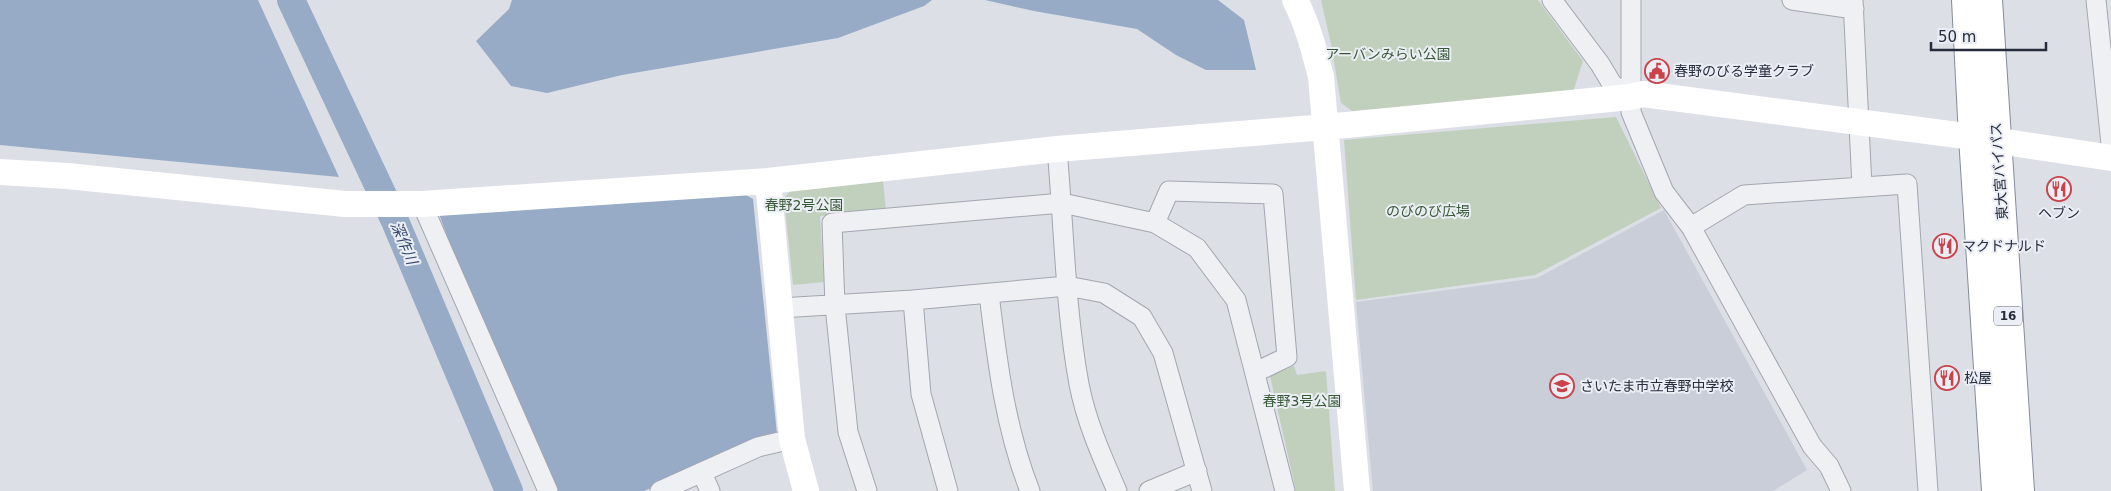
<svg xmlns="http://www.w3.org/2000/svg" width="2111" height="491" font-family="'DejaVu Sans','Noto Sans JP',sans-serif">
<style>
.built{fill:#caced8}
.green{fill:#c0d0bd}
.water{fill:#97aac6}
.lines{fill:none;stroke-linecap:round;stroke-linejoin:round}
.river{stroke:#97aac6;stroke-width:28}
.street-casing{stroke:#a2a6b0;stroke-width:21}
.highway-casing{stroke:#848b9c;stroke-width:30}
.street{stroke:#eff0f4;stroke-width:19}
.secondary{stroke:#fff;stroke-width:26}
.highway{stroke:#fff;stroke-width:28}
.labels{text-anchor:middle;stroke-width:4;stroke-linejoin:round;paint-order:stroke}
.shield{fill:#ebeef4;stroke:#616673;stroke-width:1}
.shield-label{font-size:12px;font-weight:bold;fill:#262c3c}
.park-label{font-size:14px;fill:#375734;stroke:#ebeef4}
.poi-label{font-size:14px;fill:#262c3c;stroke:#ebeef4;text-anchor:start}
.street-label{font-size:14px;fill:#262c3c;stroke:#ebeef4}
.water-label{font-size:15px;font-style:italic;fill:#32476e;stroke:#ebeef4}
</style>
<rect width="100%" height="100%" fill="#dcdfe6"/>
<path class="built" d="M 1664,210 L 1807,470 L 1773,491 L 1373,491 L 1356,302 L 1537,278 Z"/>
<path class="green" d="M 1321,0 L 1538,0 L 1583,61 L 1573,92 L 1352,111 L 1341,103 L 1331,44 Z
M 1616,117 L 1661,208 L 1535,275 L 1356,300 L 1344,140 Z
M 883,180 L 886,211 L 820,216 L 824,282 L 793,285 L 784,198 L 795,186 Z
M 1294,366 L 1297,375 L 1326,371 L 1335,491 L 1296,491 L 1270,376 Z"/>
<path class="water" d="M 0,0 L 258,0 L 339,177 L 0,145 Z
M 512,0 L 932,0 L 924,6 L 838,38 L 622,75 L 547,93 L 511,86 L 476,41 L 509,9 Z
M 985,0 L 1218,0 L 1244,20 L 1256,70 L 1206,70 L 1176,55 L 1137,29 L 1034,11 Z
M 744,194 L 753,199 L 777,434 L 644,491 L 558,491 L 464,281 L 439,214 Z"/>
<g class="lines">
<path class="river" d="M 291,0 L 395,221 L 509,491"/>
<defs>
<path id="street" d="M 1552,0 L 1600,64 L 1612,84 L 1630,97
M 1631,0 L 1631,112 L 1664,192 L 1691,227 L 1812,446 L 1829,466 L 1841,491
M 1792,0 L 1854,9
M 1853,0 L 1862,187
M 2096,0 L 2111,144
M 1057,149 C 1064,226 1065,308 1079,384 C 1086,421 1102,457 1117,491
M 422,204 L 548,491
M 1155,223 L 1169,191 L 1273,194 L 1287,357 L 1256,372
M 1691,227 L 1744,195 L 1907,184 L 1928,491
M 989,294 C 997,360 1005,428 1030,491
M 913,300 L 921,394 L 948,491
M 780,308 L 913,300 L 1067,286 L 1104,293 L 1142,317 L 1163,353 L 1202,491
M 702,473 L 710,491
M 660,491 L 758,447 L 792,439
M 867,491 L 848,432 L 835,306 L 832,223 L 1062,203 L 1155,223 L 1197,248 L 1236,300 L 1285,491
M 1149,491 L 1197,471"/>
<path id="highway" d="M 1966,0 L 1973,137 L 1996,491
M 1988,0 L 2020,491"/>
</defs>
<use href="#street" class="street-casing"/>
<use href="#highway" class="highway-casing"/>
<use href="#street" class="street"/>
<path class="secondary" d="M 1295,0 C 1308,25 1314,50 1321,77 L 1357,491
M 0,172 L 67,176 L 345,204 L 422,204 L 768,181 L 1057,149 L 1326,127 L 1630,97 L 1643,94 L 1973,137 L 2111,158
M 768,181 L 792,439 L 806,491"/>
<use href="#highway" class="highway"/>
</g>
<defs>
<symbol id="civic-ring" viewBox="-11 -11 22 22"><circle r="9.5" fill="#ebeef4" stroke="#ca424a" stroke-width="1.5"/><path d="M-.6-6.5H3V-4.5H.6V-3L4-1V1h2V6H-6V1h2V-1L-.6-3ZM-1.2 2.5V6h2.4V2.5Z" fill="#ca424a"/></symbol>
<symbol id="restaurant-ring" viewBox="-11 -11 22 22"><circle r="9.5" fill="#ebeef4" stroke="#ca424a" stroke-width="1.5"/><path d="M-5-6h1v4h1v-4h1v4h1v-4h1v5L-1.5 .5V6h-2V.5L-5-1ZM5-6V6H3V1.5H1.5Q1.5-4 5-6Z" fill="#ca424a"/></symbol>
<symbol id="school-ring" viewBox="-11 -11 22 22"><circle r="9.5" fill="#ebeef4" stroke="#ca424a" stroke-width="1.5"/><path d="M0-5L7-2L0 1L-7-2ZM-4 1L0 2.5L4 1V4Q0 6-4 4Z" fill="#ca424a"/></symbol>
</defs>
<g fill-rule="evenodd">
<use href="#civic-ring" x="1643" y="57" width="28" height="28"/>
<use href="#restaurant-ring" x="2045" y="175" width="28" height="28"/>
<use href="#restaurant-ring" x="1931" y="232" width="28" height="28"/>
<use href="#restaurant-ring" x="1933" y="364" width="28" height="28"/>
<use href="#school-ring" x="1548" y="372" width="28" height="28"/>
</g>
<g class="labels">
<rect class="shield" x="1994" y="306.5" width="28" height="19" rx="4"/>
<g class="shield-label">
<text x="2008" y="320">16</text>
</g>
<g class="park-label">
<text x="1388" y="59">アーバンみらい公園</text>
<text x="804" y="210">春野2号公園</text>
<text x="1428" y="216">のびのび広場</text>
<text x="1302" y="406">春野3号公園</text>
</g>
<g class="poi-label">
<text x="1674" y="76">春野のびる学童クラブ</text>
<text x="2059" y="218" text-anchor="middle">ヘブン</text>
<text x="1962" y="251">マクドナルド</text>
<text x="1964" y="383">松屋</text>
<text x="1580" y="391">さいたま市立春野中学校</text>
</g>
<g class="street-label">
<text transform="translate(1999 171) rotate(-94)" y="5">東大宮バイパス</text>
</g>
<g class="water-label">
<text transform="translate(404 243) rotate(67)" y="5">深作川</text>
</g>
</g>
<path d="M1931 42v8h115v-8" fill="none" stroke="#262c3c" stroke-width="2.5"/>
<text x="1938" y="42" font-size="15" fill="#262c3c" stroke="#ebeef4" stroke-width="4" paint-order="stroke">50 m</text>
</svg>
